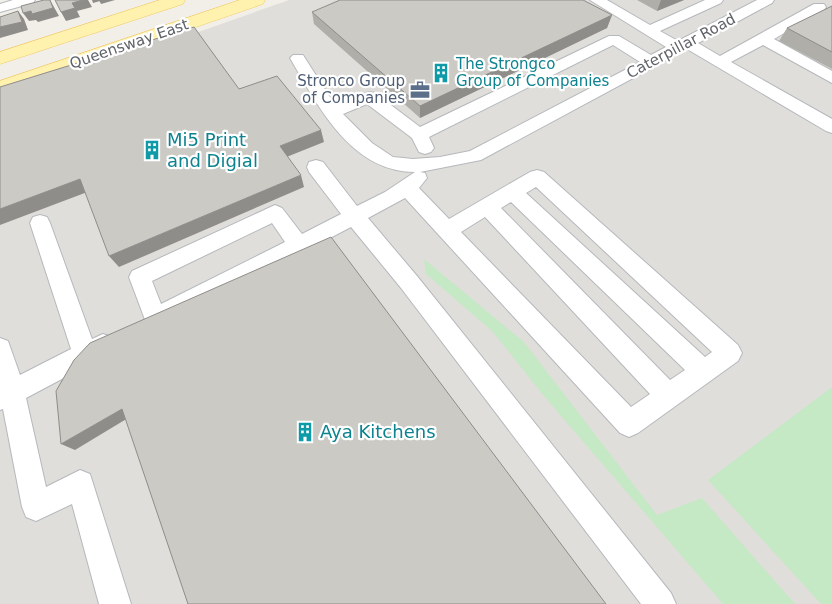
<svg xmlns="http://www.w3.org/2000/svg" width="832" height="604" font-family="'DejaVu Sans',sans-serif">
<style>
.industrial{fill:#e0deda}
.green{fill:#c5e8c5}
.lines{fill:none;stroke-linecap:round;stroke-linejoin:round}
.minor-casing{stroke:#b5b8bc;stroke-width:2}
.major-casing{stroke:#f2c960;stroke-width:1}
.minor{fill:#fff;fill-rule:evenodd}
.major{fill:#fff2af;fill-rule:evenodd}
.wall{fill:#afaea9}
.shaded-wall{fill:#8f8d8a}
.building{fill:#cccac5;stroke:#8f8d8a}
.labels{text-anchor:middle;stroke-width:4.5;stroke-linejoin:round;paint-order:stroke}
.far-street-label{font-size:15px;fill:#5f6368;stroke:#fff}
.far-culture-label{font-size:15px;fill:#0d838f;stroke:#fff;text-anchor:start}
.far-service-label{font-size:15px;fill:#4e5e75;stroke:#fff;text-anchor:end}
.culture-label{font-size:18px;fill:#0d838f;stroke:#fff;text-anchor:start}
</style>
<rect width="100%" height="100%" fill="#f1efe8"/>
<path class="industrial" d="M 289,0 L 832,0 L 832,604 L 0,604 L 0,102 Z"/>
<path class="green" d="M 424,259 L 524,342 L 657,515 L 702,498 L 795,604 L 723,604 L 543,395 L 492,331 L 426,274 Z
M 832,387 L 832,604 L 821,604 L 708,480 Z"/>
<g class="lines">
<defs>
<path id="minor" d="M 13,0 L 35,0 L 33,3 L 0,12 L 0,4 Z
M 590,0 L 607,0 L 650,25 L 705,0 L 723,0 L 721,3 L 660,31 L 678,41 L 757,0 L 774,0 L 772,3 L 698,43 L 720,56 L 814,4 L 824,4 L 826,7 L 824,10 L 774,39 L 832,71 L 832,83 L 763,45 L 731,62 L 832,119 L 832,133 L 826,131 L 687,49 L 481,160 L 420,172 L 425,173 L 427,178 L 419,188 L 449,219 L 530,172 L 537,170 L 544,172 L 738,345 L 742,353 L 738,361 L 638,433 L 629,437 L 620,433 L 405,198 L 368,218 L 417,276 L 671,593 L 676,604 L 641,604 L 401,288 L 351,227 L 175,319 L 165,321 L 163,325 L 155,328 L 147,325 L 129,277 L 132,271 L 275,205 L 282,208 L 302,234 L 341,214 L 309,172 L 307,167 L 309,162 L 316,160 L 323,162 L 357,206 L 385,192 L 415,172 C 351,172 318,106 290,58 L 293,55 L 303,55 L 335,105 L 369,92 L 375,93 L 420,127 L 609,36 L 619,36 L 651,55 L 666,47 ZM 613,45 L 640,62 L 470,151 L 440,157 L 413,159 L 393,157 L 372,143 L 343,114 L 367,104 L 412,138 L 419,152 L 425,154 L 431,152 L 434,148 L 429,137 ZM 536,187 L 712,352 L 705,357 L 526,193 ZM 511,202 L 685,370 L 670,380 L 501,208 ZM 485,217 L 650,394 L 631,407 L 461,232 ZM 272,223 L 285,242 L 161,304 L 152,281 Z
M 40,215 L 47,217 L 50,223 L 92,339 L 103,334 L 111,337 L 115,345 L 111,353 L 26,398 L 46,487 L 80,470 L 90,474 L 131,604 L 99,604 L 72,504 L 36,521 L 26,517 L 22,507 L 3,409 L 0,410 L 0,338 L 8,341 L 20,375 L 71,349 L 30,223 L 33,217 Z"/>
<path id="major" d="M 160,0 L 185,0 L 183,4 L 0,64 L 0,52 Z
M 240,0 L 265,0 L 263,4 L 0,94 L 0,81 Z"/>
</defs>
<use href="#minor" class="minor-casing"/>
<use href="#major" class="major-casing"/>
<use href="#minor" class="minor"/>
<use href="#major" class="major"/>
</g>
<path class="wall" d="M 637,0 L 684,0 L 657,11 Z
M 832,6 L 832,69 L 779,41 L 787,28 Z
M 312,12 L 612,15 L 607,28 L 420,118 L 314,24 Z"/>
<path class="shaded-wall" d="M 50,0 L 59,16 L 38,22 L 36,20 L 29,21 L 23,13 L 31,11 Z
M 83,0 L 88,0 L 92,7 L 77,11 L 80,17 L 66,21 L 61,12 L 72,3 Z
M 92,0 L 99,0 L 100,1 L 93,3 Z
M 99,0 L 115,0 L 101,4 Z
M 661,0 L 684,0 L 657,11 Z
M 18,11 L 24,19 L 28,30 L 0,38 L 0,27 Z
M 612,15 L 607,28 L 420,118 L 420,106 Z
M 321,130 L 324,142 L 284,158 L 280,146 Z
M 301,175 L 304,187 L 119,267 L 109,256 Z
M 80,179 L 90,191 L 0,225 L 0,209 Z
M 122,409 L 133,415 L 75,450 L 61,444 Z"/>
<path class="building" d="M 44,0 L 50,0 L 53,8 L 32,14 L 31,11 L 23,13 L 21,6 Z
M 55,0 L 83,0 L 72,3 L 75,8 L 61,12 Z
M 340,0 L 583,0 L 612,15 L 420,106 L 312,12 Z
M 832,6 L 832,52 L 787,28 Z
M 18,11 L 22,22 L 0,27 L 0,17 Z
M 194,27 L 239,89 L 277,76 L 321,130 L 280,146 L 301,175 L 109,256 L 80,179 L 0,209 L 0,87 Z
M 331,237 L 606,604 L 188,604 L 122,409 L 61,444 L 56,391 L 74,360 L 90,343 Z"/>
<defs>
<symbol id="building-bare" viewBox="-9 -9 18 18"><path d="M-4-6H4V6H1V3H-1V6H-4ZM-2.5-4.3h1.7v1.8h-1.7ZM.8-4.3h1.7v1.8H.8ZM-2.5-1h1.7V.8h-1.7ZM.8-1h1.7V.8H.8Z" fill="#0f9aa8" stroke="#fff" stroke-width="2.5" paint-order="stroke"/></symbol>
<symbol id="office-bare" viewBox="-9 -9 18 18"><path d="M-6-3h4V-5.5h4V-3h4V5H-6ZM-1-4.5V-3h2v-1.5ZM-6 0V1H6V0Z" fill="#5c6f8a" stroke="#fff" stroke-width="2.5" paint-order="stroke"/></symbol>
</defs>
<g fill-rule="evenodd">
<use href="#building-bare" x="427" y="59" width="28" height="28"/>
<use href="#office-bare" x="406" y="76" width="28" height="28"/>
<use href="#building-bare" x="138" y="136" width="28" height="28"/>
<use href="#building-bare" x="291" y="418" width="28" height="28"/>
</g>
<g class="labels">
<g class="far-street-label">
<text transform="translate(129 44) rotate(-19)" y="5">Queensway East</text>
<text transform="translate(681 46) rotate(-28)" y="5">Caterpillar Road</text>
</g>
<g class="far-culture-label">
<text x="456" y="69">The Strongco<tspan x="456" dy="17">Group of Companies</tspan></text>
</g>
<g class="far-service-label">
<text x="405" y="86">Stronco Group<tspan x="405" dy="17">of Companies</tspan></text>
</g>
<g class="culture-label">
<text x="167" y="146">Mi5 Print<tspan x="167" dy="21">and Digial</tspan></text>
<text x="320" y="438">Aya Kitchens</text>
</g>
</g>
</svg>
